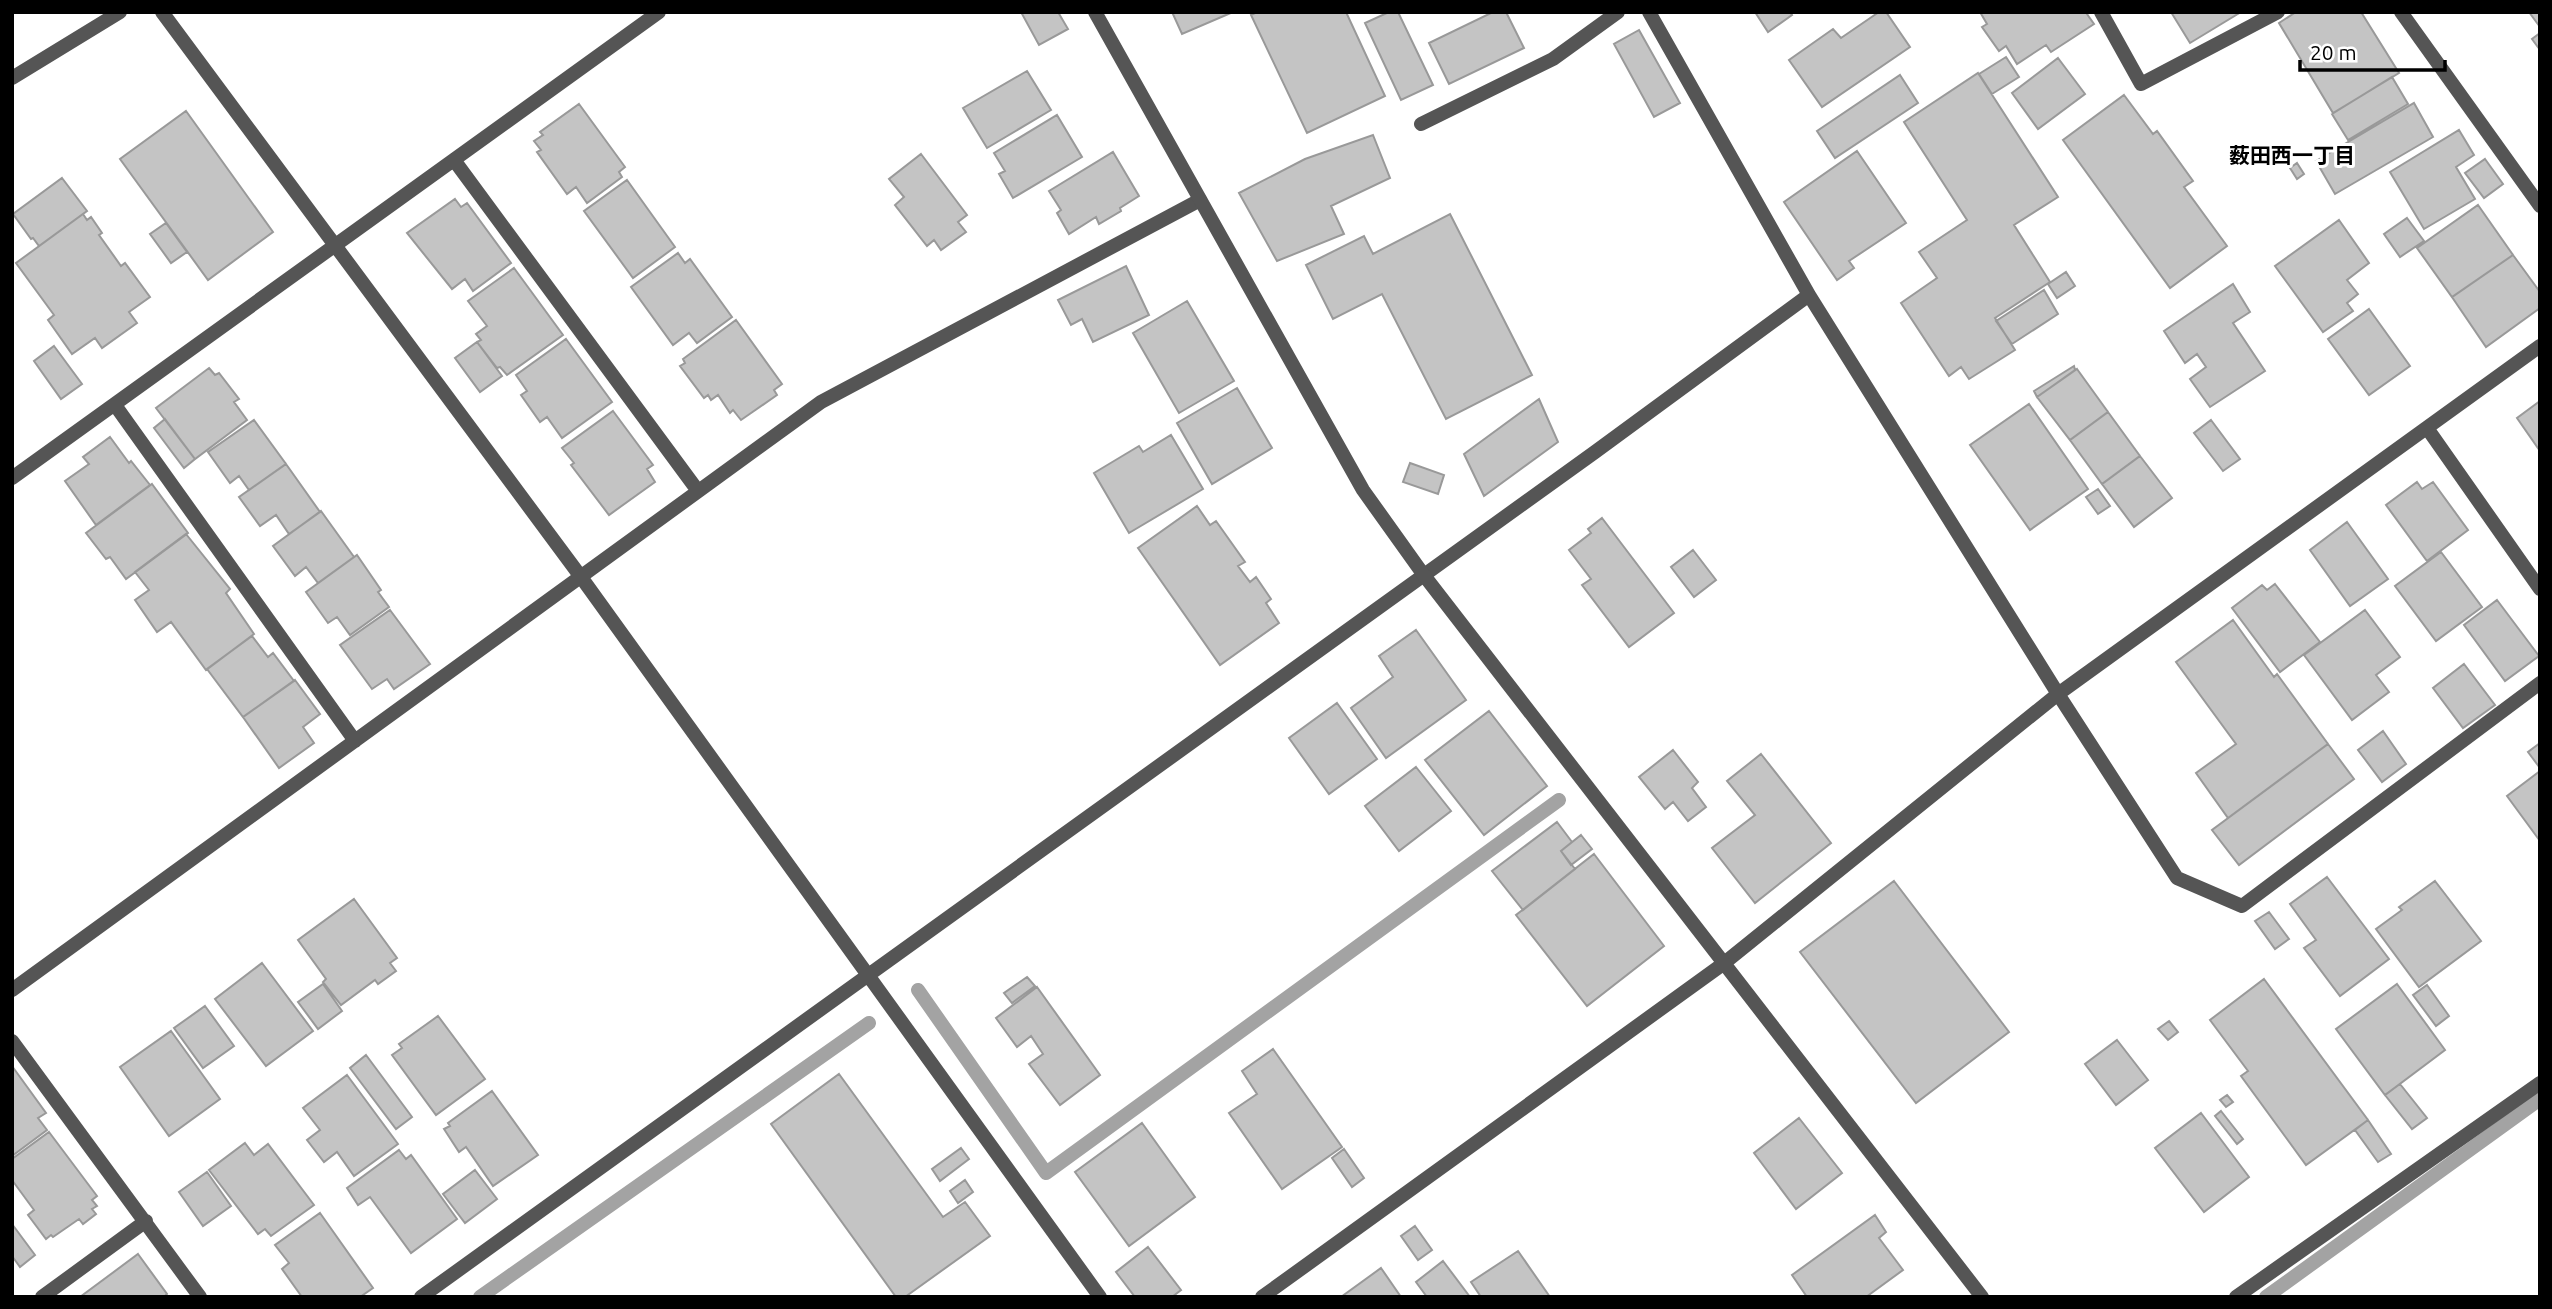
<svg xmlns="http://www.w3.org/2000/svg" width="2552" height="1309" font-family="Ubuntu,'Noto Sans JP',sans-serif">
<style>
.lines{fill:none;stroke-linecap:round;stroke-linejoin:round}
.stream{stroke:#a3a3a3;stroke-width:14}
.building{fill:#c4c4c4;stroke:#999;stroke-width:2}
.service{stroke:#555;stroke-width:14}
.minor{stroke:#555;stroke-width:14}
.tertiary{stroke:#555;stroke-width:14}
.labels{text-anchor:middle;stroke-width:6;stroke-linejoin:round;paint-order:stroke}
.neighbourhood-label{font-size:21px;font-weight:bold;fill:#000;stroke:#fff}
</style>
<rect width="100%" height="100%" fill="#fff"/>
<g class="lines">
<path class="stream" d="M 918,990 L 1046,1173 L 1559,800
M 480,1297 L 869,1023
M 2266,1297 L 2540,1099"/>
</g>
<path class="building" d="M 1021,12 L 1058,12 L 1068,29 L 1039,45 Z
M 1172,12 L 1233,12 L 1182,34 Z
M 1257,12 L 1346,12 L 1385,96 L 1307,133 L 1251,15 Z
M 1389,12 L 1398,12 L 1433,85 L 1401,100 L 1365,23 Z
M 1493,12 L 1506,12 L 1524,48 L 1449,84 L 1429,43 Z
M 1755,12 L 1790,12 L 1792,15 L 1768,32 Z
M 1879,12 L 1886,12 L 1910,47 L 1822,107 L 1789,60 L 1833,29 L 1841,38 Z
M 1980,12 L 2090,12 L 2087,14 L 2094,24 L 2051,52 L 2046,45 L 2017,64 L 2006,46 L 1999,51 L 1982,27 L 1987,24 Z
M 2171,12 L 2241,12 L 2190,43 Z
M 2296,12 L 2361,12 L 2399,73 L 2333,113 L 2279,23 Z
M 2529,12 L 2540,12 L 2540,27 Z
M 1639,30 L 1680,103 L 1654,117 L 1614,44 Z
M 2540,33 L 2540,50 L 2532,39 Z
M 2006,57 L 2019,77 L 1992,94 L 1979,74 Z
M 2058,58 L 2085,94 L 2038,129 L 2012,93 Z
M 1027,71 L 1051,110 L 987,148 L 963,108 Z
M 1978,73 L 2058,197 L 2014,225 L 2050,282 L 1995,318 L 2015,350 L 1969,379 L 1961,367 L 1949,376 L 1901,303 L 1937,278 L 1919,252 L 1967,220 L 1904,122 Z
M 1900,75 L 1918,103 L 1835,158 L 1817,131 Z
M 2392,77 L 2408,104 L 2348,140 L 2332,114 Z
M 2124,95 L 2153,134 L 2157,131 L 2193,181 L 2184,187 L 2227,246 L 2170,288 L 2063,140 Z
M 2414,103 L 2433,137 L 2335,194 L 2316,161 Z
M 579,104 L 625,167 L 619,172 L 622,177 L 587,203 L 576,187 L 567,194 L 537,152 L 541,150 L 534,141 L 543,135 L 540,132 Z
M 186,111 L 273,232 L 208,280 L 120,159 Z
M 1057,115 L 1082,157 L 1013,198 L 999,174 L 1005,171 L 994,153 Z
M 2459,130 L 2474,155 L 2456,167 L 2475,199 L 2424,229 L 2390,172 Z
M 1373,135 L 1390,178 L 1331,206 L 1344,234 L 1277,261 L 1239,193 L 1305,159 Z
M 1857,151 L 1906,223 L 1849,261 L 1854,268 L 1837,280 L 1784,202 Z
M 1113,152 L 1139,196 L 1120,208 L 1121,211 L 1099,224 L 1096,217 L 1069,234 L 1057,213 L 1061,210 L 1049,191 Z
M 921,154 L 967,215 L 958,222 L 966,232 L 941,250 L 934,240 L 927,246 L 895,205 L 904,197 L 889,179 Z
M 2485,159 L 2503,184 L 2484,198 L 2465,173 Z
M 2297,163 L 2304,174 L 2297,179 L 2290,168 Z
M 62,178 L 87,211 L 39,246 L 33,238 L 31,239 L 13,214 Z
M 627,180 L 675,247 L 633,278 L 584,211 Z
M 455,199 L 461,207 L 467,203 L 511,263 L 473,291 L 465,279 L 452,289 L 407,233 Z
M 2478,205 L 2513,255 L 2452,297 L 2417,248 Z
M 83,214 L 87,220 L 91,217 L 102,233 L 99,235 L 121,266 L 125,263 L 150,297 L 129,312 L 137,323 L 102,348 L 95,338 L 72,354 L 48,320 L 54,315 L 16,263 Z
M 1450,214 L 1532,375 L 1446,419 L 1382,294 L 1333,319 L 1306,265 L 1364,236 L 1373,254 Z
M 2407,218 L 2424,241 L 2400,257 L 2384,234 Z
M 2339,220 L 2369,263 L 2347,280 L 2358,294 L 2347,303 L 2353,311 L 2323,332 L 2275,266 Z
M 166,223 L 187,252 L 171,263 L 150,234 Z
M 678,253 L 685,263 L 690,259 L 732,317 L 697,343 L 689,333 L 673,345 L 631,287 Z
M 2513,255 L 2540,292 L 2540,308 L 2486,347 L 2452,297 Z
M 1126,266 L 1149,315 L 1093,342 L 1082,319 L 1071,325 L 1058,300 Z
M 514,268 L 563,335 L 507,375 L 500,367 L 497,368 L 477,342 L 481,340 L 476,334 L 487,326 L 468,301 Z
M 2066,272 L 2075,286 L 2057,298 L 2048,284 Z
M 2233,284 L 2250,312 L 2233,323 L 2265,371 L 2210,407 L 2190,379 L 2206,367 L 2197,354 L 2185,363 L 2164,331 Z
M 2044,290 L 2058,314 L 2012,344 L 1996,321 Z
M 1187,301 L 1234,381 L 1179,413 L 1133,333 Z
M 2369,309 L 2410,366 L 2369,395 L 2328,339 Z
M 736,320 L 782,384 L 774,390 L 777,395 L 741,420 L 733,410 L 730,413 L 718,395 L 711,400 L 708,395 L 704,398 L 680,366 L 685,363 L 683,359 Z
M 566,339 L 612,402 L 562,438 L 547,417 L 540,422 L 521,395 L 527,391 L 516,375 Z
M 477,342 L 502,376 L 480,392 L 455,358 Z
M 54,346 L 82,384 L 61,399 L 34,361 Z
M 2074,366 L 2075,370 L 2037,397 L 2034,391 Z
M 209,368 L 215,375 L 219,373 L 239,399 L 234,402 L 247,420 L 195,459 L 156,408 Z
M 2077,369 L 2108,412 L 2070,440 L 2037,397 Z
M 1237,388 L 1272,448 L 1212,484 L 1177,423 Z
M 1539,399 L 1558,442 L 1484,496 L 1464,454 Z
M 2540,401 L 2540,451 L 2517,418 Z
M 2029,404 L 2088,489 L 2030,530 L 1970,445 Z
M 613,411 L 653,465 L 647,469 L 655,482 L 609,515 L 571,465 L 574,463 L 562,448 Z
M 2108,412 L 2140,456 L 2102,484 L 2070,440 Z
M 165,419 L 195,459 L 184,468 L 154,428 Z
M 254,420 L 286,464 L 249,490 L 239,476 L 230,483 L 208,452 Z
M 2211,420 L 2240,459 L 2223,471 L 2194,433 Z
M 1171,435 L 1203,489 L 1129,533 L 1094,473 L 1139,446 L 1143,452 Z
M 110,437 L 129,463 L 131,461 L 150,485 L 96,525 L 65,481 L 89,464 L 83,457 Z
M 2140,456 L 2172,498 L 2134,527 L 2102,484 Z
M 1410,463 L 1444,475 L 1438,494 L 1403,482 Z
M 286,464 L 320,512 L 289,534 L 276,515 L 260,526 L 239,497 Z
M 2417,482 L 2422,489 L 2433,482 L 2468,530 L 2427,561 L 2386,505 Z
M 152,484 L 188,533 L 126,579 L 110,557 L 106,559 L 86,533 Z
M 2098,489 L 2110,506 L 2098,514 L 2086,497 Z
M 1197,506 L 1210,525 L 1216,521 L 1245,562 L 1238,566 L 1250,582 L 1256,577 L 1271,599 L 1266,603 L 1279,623 L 1220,665 L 1138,548 Z
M 321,511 L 354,557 L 318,583 L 306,567 L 295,576 L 273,546 Z
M 1602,518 L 1674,613 L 1629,647 L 1582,585 L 1591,579 L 1569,550 L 1591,533 L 1588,529 Z
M 2347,522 L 2388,579 L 2350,606 L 2310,550 Z
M 186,534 L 230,589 L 226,593 L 254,634 L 206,670 L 171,622 L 157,632 L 135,600 L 149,590 L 135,572 Z
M 1693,550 L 1716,580 L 1694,597 L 1671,567 Z
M 2441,552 L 2482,607 L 2436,641 L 2395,586 Z
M 357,555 L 381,590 L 378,592 L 389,607 L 350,635 L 337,617 L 328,623 L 306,592 Z
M 2275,584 L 2320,642 L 2280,672 L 2232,608 L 2262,585 L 2267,590 Z
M 2497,600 L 2539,656 L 2505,681 L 2464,625 Z
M 390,610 L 430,664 L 394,689 L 387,679 L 372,689 L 340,645 Z
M 2365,610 L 2400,657 L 2376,675 L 2389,692 L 2352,720 L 2304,655 Z
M 2233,620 L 2274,677 L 2277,674 L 2328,744 L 2228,818 L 2196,773 L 2236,744 L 2176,662 Z
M 1416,630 L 1466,700 L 1386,758 L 1351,708 L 1393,677 L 1379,656 Z
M 252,636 L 268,657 L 273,653 L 294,681 L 243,717 L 207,669 Z
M 2464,664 L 2495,705 L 2463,728 L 2433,688 Z
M 295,680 L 320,714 L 303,727 L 314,743 L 279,768 L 243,717 Z
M 1337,703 L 1377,759 L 1329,794 L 1289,738 Z
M 1489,711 L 1547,786 L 1484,835 L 1425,760 Z
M 2383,731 L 2406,764 L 2382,782 L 2358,750 Z
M 2540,743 L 2540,768 L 2528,752 Z
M 2328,744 L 2354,779 L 2239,865 L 2212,830 Z
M 1673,750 L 1698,782 L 1692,788 L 1706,807 L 1688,821 L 1673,802 L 1665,809 L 1639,777 Z
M 1761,754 L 1831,843 L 1755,903 L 1712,848 L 1755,815 L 1727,781 Z
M 1416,767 L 1451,811 L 1399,851 L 1365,806 Z
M 2540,771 L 2540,841 L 2507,796 Z
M 1557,822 L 1572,842 L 1561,851 L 1575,869 L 1523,910 L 1492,871 Z
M 1581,835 L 1592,849 L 1571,865 L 1561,851 Z
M 1594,854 L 1664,946 L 1587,1006 L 1516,915 Z
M 2327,877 L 2389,959 L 2340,996 L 2304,948 L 2316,940 L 2290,904 Z
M 1894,881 L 2009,1032 L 1916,1103 L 1800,952 Z
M 2435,881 L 2481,941 L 2419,987 L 2376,929 L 2402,910 L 2399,907 Z
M 354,899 L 397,958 L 390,963 L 396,971 L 378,984 L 375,980 L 341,1005 L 323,982 L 326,979 L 298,940 Z
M 2269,912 L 2289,939 L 2275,949 L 2255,921 Z
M 262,963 L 313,1031 L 266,1066 L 215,999 Z
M 1027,977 L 1035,986 L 1012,1003 L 1004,993 Z
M 2264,979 L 2368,1120 L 2306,1165 L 2241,1076 L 2248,1071 L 2210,1020 Z
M 323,984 L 342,1011 L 318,1029 L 298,1002 Z
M 2397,984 L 2445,1050 L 2385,1095 L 2336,1029 Z
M 2427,985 L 2449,1016 L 2436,1026 L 2413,995 Z
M 1037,987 L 1100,1075 L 1060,1105 L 1029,1064 L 1043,1054 L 1031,1036 L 1017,1047 L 996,1018 Z
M 205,1006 L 234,1046 L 203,1068 L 174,1028 Z
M 438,1016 L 485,1079 L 436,1115 L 392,1055 L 402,1048 L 399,1044 Z
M 2169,1021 L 2178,1032 L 2168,1040 L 2158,1029 Z
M 171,1031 L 220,1099 L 169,1136 L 120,1067 Z
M 2117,1040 L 2148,1080 L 2116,1105 L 2085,1064 Z
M 1273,1049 L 1342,1147 L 1282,1189 L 1229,1113 L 1257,1094 L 1242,1071 Z
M 366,1055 L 412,1117 L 396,1129 L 350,1068 Z
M 12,1066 L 46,1113 L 38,1118 L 47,1130 L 12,1156 Z
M 839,1074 L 943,1217 L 965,1202 L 990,1236 L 905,1297 L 896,1297 L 771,1124 Z
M 347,1075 L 398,1144 L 354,1176 L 337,1152 L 324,1162 L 307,1140 L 320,1130 L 303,1108 Z
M 2400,1084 L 2427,1118 L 2412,1129 L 2385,1095 Z
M 492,1091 L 538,1155 L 493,1186 L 466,1147 L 459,1152 L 444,1129 L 450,1126 L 448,1123 Z
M 2227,1095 L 2233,1102 L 2226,1107 L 2220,1100 Z
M 2221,1111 L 2243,1139 L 2237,1144 L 2215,1116 Z
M 2201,1113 L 2249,1177 L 2204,1212 L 2155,1148 Z
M 1799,1118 L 1842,1173 L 1796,1209 L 1754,1153 Z
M 2368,1120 L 2391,1154 L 2378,1162 L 2355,1130 Z
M 1142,1123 L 1195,1197 L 1129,1246 L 1075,1172 Z
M 49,1132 L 97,1196 L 92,1200 L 97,1206 L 92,1209 L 96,1214 L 83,1224 L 79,1219 L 53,1237 L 51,1235 L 46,1239 L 28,1215 L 34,1210 L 12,1180 L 12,1159 Z
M 245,1143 L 254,1155 L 268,1144 L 314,1205 L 271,1236 L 265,1229 L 258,1234 L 209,1170 Z
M 961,1148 L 969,1159 L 940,1181 L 932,1169 Z
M 1344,1149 L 1364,1178 L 1352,1187 L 1332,1158 Z
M 399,1150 L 406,1159 L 411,1155 L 457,1219 L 411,1253 L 370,1197 L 358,1205 L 347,1188 Z
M 475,1170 L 497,1199 L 465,1223 L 443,1194 Z
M 207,1172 L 231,1206 L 203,1226 L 179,1192 Z
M 965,1180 L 973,1192 L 958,1203 L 950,1191 Z
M 320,1213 L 373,1288 L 360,1297 L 302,1297 L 282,1269 L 289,1263 L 275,1245 Z
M 1875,1215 L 1886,1232 L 1879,1238 L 1903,1270 L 1866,1297 L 1807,1297 L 1792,1275 Z
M 12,1224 L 35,1255 L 20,1267 L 12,1256 Z
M 1415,1226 L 1432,1250 L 1418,1260 L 1401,1236 Z
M 1148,1247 L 1181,1290 L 1172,1297 L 1135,1297 L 1116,1272 Z
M 1518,1251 L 1550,1297 L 1481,1297 L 1471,1282 Z
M 138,1254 L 167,1294 L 164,1297 L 80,1297 Z
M 1443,1261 L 1470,1297 L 1427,1297 L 1416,1282 Z
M 1381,1268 L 1401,1297 L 1341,1297 Z"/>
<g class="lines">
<path class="service" d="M 2101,12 L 2141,84 L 2278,12
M 1421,124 L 1553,59 L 1618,12"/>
<path class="minor" d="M 162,12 L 581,577 L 1100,1297
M 1649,12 L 1809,295 L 2058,694 L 2177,878 L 2242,906 L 2540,683
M 2401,12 L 2540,206
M 12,78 L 120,12
M 454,160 L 698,491
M 115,405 L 355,741
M 2427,428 L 2540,589
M 12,478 L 659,12
M 1723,964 L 2058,694 L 2540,346
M 12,990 L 821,402 L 1200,200
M 12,1041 L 200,1297
M 42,1297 L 146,1221
M 421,1297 L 1595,452 L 1809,295
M 2236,1297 L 2540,1083"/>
<path class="tertiary" d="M 1095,12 L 1363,490 L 1423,574 L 1982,1297
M 1262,1297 L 1723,964"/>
</g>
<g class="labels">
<g class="neighbourhood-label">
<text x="2292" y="163">薮田西一丁目</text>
</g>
</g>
<rect width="2552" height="1309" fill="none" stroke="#000000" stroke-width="28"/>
<path d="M2300 60v10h145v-10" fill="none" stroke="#000000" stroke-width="3.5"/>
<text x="2310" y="60" font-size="21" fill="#000000" stroke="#ffffff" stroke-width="5" paint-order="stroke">20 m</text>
</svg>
